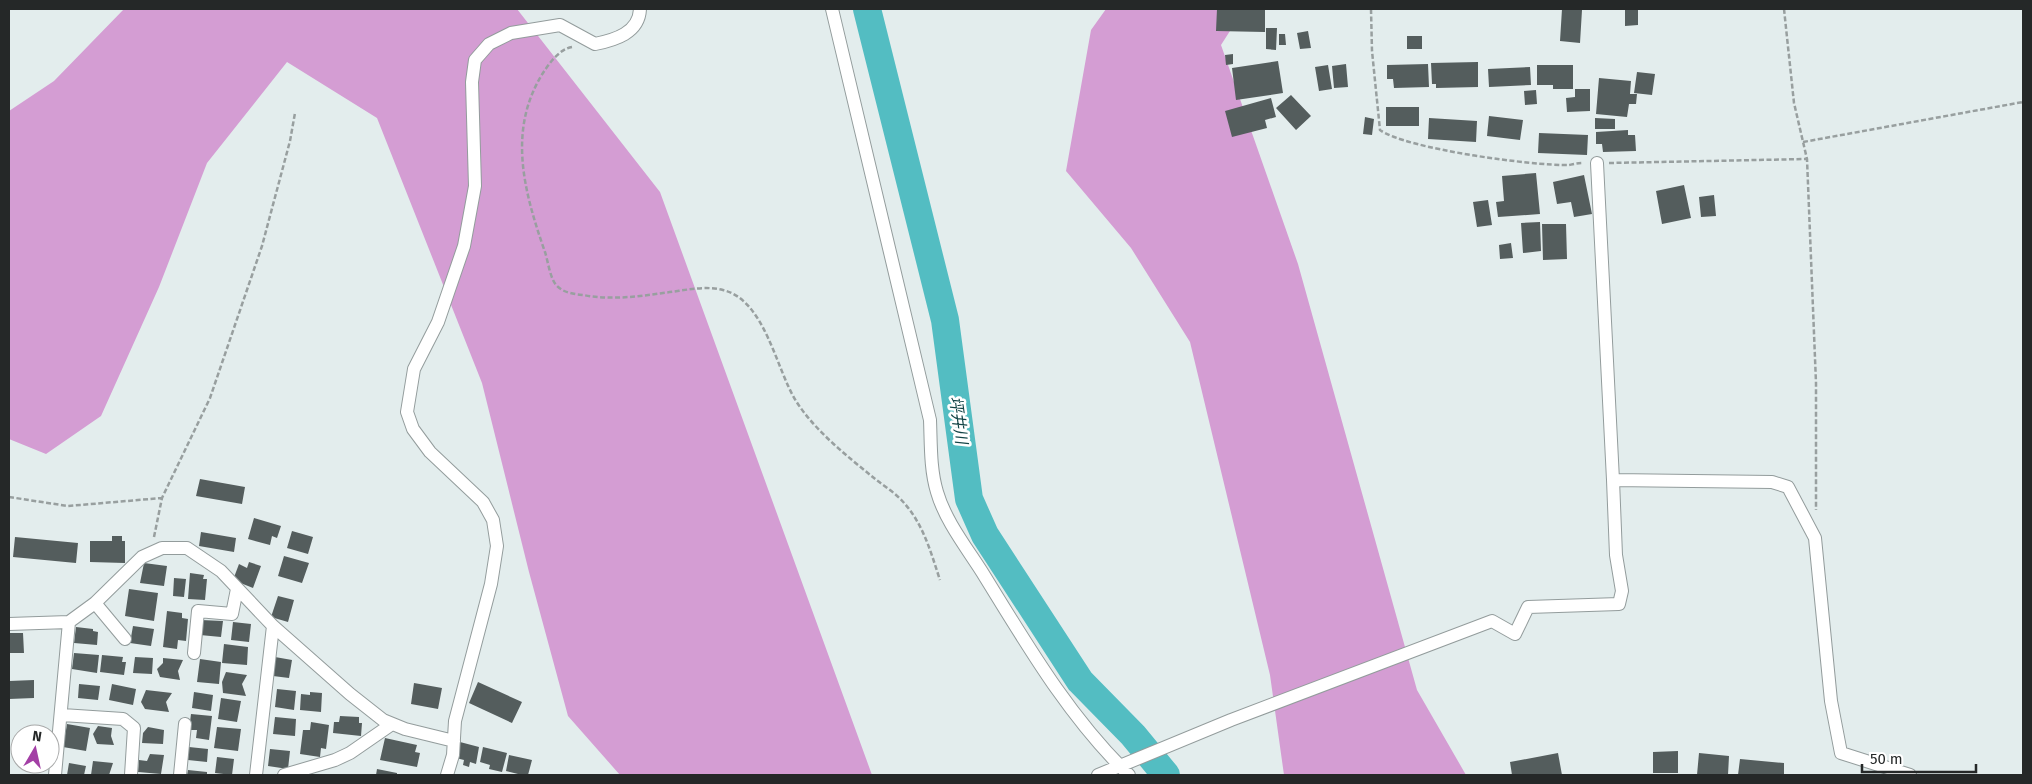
<svg xmlns="http://www.w3.org/2000/svg" width="2032" height="784" font-family="'Fira Sans','Noto Sans JP',sans-serif">
<style>
.forest{fill:#d49dd3}
.lines{fill:none;stroke-linecap:round;stroke-linejoin:round}
.river{stroke:#53bdc2;stroke-width:28}
.building{fill:#545d5d}
.minor-casing{stroke:#939c9c;stroke-width:14}
.path{stroke:#989f9f;stroke-width:2.5;stroke-dasharray:5 2.5;stroke-linecap:butt}
.minor{stroke:#fff;stroke-width:12}
.labels{text-anchor:middle;stroke-width:5;stroke-linejoin:round;paint-order:stroke}
.water-label{font-size:16px;font-style:italic;fill:#134446;stroke:#fff}
</style>
<rect width="100%" height="100%" fill="#e3eded"/>
<path class="forest" d="M 124,9 L 517,9 L 660,192 L 872,775 L 620,775 L 568,716 L 529,572 L 482,383 L 377,118 L 287,62 L 207,163 L 159,287 L 101,416 L 46,454 L 9,439 L 9,111 L 54,81 Z
M 1106,9 L 1244,9 L 1221,45 L 1298,264 L 1417,690 L 1466,775 L 1284,775 L 1270,675 L 1190,342 L 1131,248 L 1066,171 L 1091,30 Z"/>
<g class="lines">
<path class="river" d="M 867,9 L 945,320 L 969,499 L 985,535 L 1080,681 L 1133,735 L 1166,775"/>
</g>
<path class="building" d="M 1217,9 L 1265,9 L 1265,32 L 1216,31 Z
M 1562,9 L 1582,10 L 1580,43 L 1560,41 Z
M 1625,9 L 1638,9 L 1638,25 L 1625,26 Z
M 1266,28 L 1277,28 L 1276,50 L 1266,49 Z
M 1308,31 L 1311,48 L 1300,49 L 1297,33 Z
M 1279,34 L 1285,34 L 1286,45 L 1279,45 Z
M 1407,36 L 1422,36 L 1422,49 L 1407,49 Z
M 1233,54 L 1233,64 L 1226,65 L 1225,55 Z
M 1278,61 L 1283,93 L 1236,100 L 1232,68 Z
M 1478,62 L 1478,87 L 1436,88 L 1436,84 L 1432,84 L 1431,63 Z
M 1346,64 L 1348,87 L 1334,88 L 1332,66 Z
M 1428,64 L 1429,87 L 1394,88 L 1393,79 L 1387,79 L 1387,65 Z
M 1328,65 L 1332,89 L 1319,91 L 1315,67 Z
M 1537,65 L 1573,65 L 1573,89 L 1553,89 L 1553,85 L 1537,85 Z
M 1530,67 L 1531,85 L 1489,87 L 1488,69 Z
M 1637,72 L 1655,74 L 1652,95 L 1634,93 Z
M 1599,78 L 1631,81 L 1630,94 L 1637,94 L 1636,104 L 1629,104 L 1627,117 L 1596,114 Z
M 1575,89 L 1590,89 L 1590,111 L 1567,112 L 1566,98 L 1575,97 Z
M 1536,90 L 1537,104 L 1525,105 L 1524,91 Z
M 1291,95 L 1311,116 L 1296,130 L 1276,108 Z
M 1271,98 L 1276,117 L 1265,120 L 1267,128 L 1232,137 L 1225,111 Z
M 1386,107 L 1419,107 L 1419,126 L 1386,126 Z
M 1489,116 L 1523,120 L 1520,140 L 1487,136 Z
M 1365,117 L 1374,119 L 1372,135 L 1363,134 Z
M 1429,118 L 1477,121 L 1476,142 L 1428,139 Z
M 1595,118 L 1615,119 L 1615,129 L 1595,129 Z
M 1628,130 L 1628,135 L 1635,135 L 1636,151 L 1603,152 L 1602,144 L 1596,144 L 1596,132 Z
M 1539,133 L 1588,135 L 1587,155 L 1538,153 Z
M 1536,173 L 1540,214 L 1498,217 L 1496,202 L 1504,201 L 1502,176 Z
M 1584,175 L 1592,214 L 1574,217 L 1571,202 L 1557,204 L 1553,182 Z
M 1684,185 L 1691,218 L 1662,224 L 1656,191 Z
M 1714,195 L 1716,216 L 1701,217 L 1699,197 Z
M 1488,200 L 1492,225 L 1477,227 L 1473,202 Z
M 1540,222 L 1541,251 L 1523,253 L 1521,223 Z
M 1542,224 L 1566,224 L 1567,259 L 1543,260 Z
M 1511,243 L 1513,258 L 1500,259 L 1499,245 Z
M 200,479 L 245,487 L 242,504 L 196,496 Z
M 254,518 L 281,526 L 277,538 L 272,536 L 270,545 L 248,539 Z
M 292,531 L 313,537 L 308,554 L 287,548 Z
M 201,532 L 236,538 L 234,552 L 199,546 Z
M 112,536 L 122,536 L 122,541 L 125,541 L 125,563 L 90,562 L 90,541 L 112,541 Z
M 15,537 L 78,543 L 76,563 L 13,557 Z
M 284,556 L 309,563 L 302,583 L 278,576 Z
M 249,562 L 261,566 L 253,588 L 233,580 L 239,564 L 247,568 Z
M 144,563 L 167,566 L 164,586 L 140,583 Z
M 190,573 L 204,575 L 203,579 L 207,579 L 205,600 L 188,599 Z
M 174,578 L 186,579 L 184,597 L 173,596 Z
M 129,589 L 158,593 L 154,621 L 125,616 Z
M 278,596 L 294,600 L 288,622 L 271,617 Z
M 167,611 L 182,613 L 182,618 L 188,619 L 186,641 L 178,640 L 177,649 L 163,647 Z
M 201,620 L 223,621 L 221,637 L 200,635 Z
M 233,622 L 251,624 L 249,642 L 231,640 Z
M 133,626 L 154,629 L 151,646 L 130,643 Z
M 76,627 L 93,629 L 93,631 L 98,632 L 97,645 L 74,643 Z
M 9,633 L 23,633 L 24,653 L 9,653 Z
M 224,644 L 248,647 L 247,665 L 222,663 Z
M 74,653 L 99,655 L 97,673 L 72,669 Z
M 102,655 L 123,657 L 122,662 L 126,662 L 124,675 L 100,672 Z
M 135,657 L 153,658 L 152,674 L 133,673 Z
M 275,657 L 292,660 L 289,678 L 273,676 Z
M 163,658 L 183,660 L 178,671 L 180,680 L 160,677 L 157,669 L 163,663 Z
M 200,659 L 221,662 L 219,684 L 197,682 Z
M 226,672 L 247,675 L 242,684 L 246,696 L 223,693 L 222,682 Z
M 34,680 L 34,698 L 9,699 L 9,681 Z
M 478,682 L 522,702 L 512,723 L 469,703 Z
M 414,683 L 442,688 L 438,709 L 411,704 Z
M 79,684 L 100,686 L 98,700 L 78,698 Z
M 112,684 L 136,689 L 133,705 L 109,700 Z
M 277,689 L 296,691 L 294,710 L 275,707 Z
M 146,690 L 172,693 L 166,702 L 169,712 L 145,709 L 141,702 Z
M 194,692 L 213,695 L 211,711 L 192,708 Z
M 310,692 L 322,693 L 321,712 L 300,710 L 301,694 L 310,695 Z
M 221,698 L 241,701 L 237,722 L 218,719 Z
M 191,714 L 212,716 L 209,740 L 196,738 L 197,730 L 189,730 Z
M 340,716 L 359,717 L 359,723 L 362,723 L 361,736 L 333,733 L 334,722 L 339,722 Z
M 275,717 L 296,719 L 295,736 L 273,734 Z
M 311,722 L 329,725 L 326,749 L 321,748 L 320,757 L 300,754 L 303,730 L 310,730 Z
M 67,724 L 90,728 L 86,751 L 63,747 Z
M 98,726 L 112,728 L 111,736 L 114,745 L 97,744 L 93,734 Z
M 148,727 L 164,730 L 163,744 L 142,743 L 143,733 Z
M 217,727 L 241,729 L 238,751 L 214,748 Z
M 385,738 L 417,745 L 415,752 L 420,753 L 417,767 L 380,760 Z
M 460,742 L 479,747 L 476,764 L 470,762 L 469,767 L 463,765 L 464,760 L 456,758 Z
M 189,747 L 208,749 L 207,762 L 188,760 Z
M 483,747 L 507,753 L 502,772 L 489,769 L 490,765 L 480,762 Z
M 270,749 L 290,751 L 288,769 L 268,766 Z
M 1678,751 L 1678,773 L 1653,773 L 1653,752 Z
M 1558,753 L 1562,775 L 1512,775 L 1510,762 Z
M 1699,753 L 1729,756 L 1728,775 L 1697,775 Z
M 150,754 L 164,755 L 161,774 L 138,772 L 139,760 L 147,761 Z
M 509,755 L 532,760 L 528,775 L 517,775 L 518,774 L 506,771 Z
M 217,757 L 234,759 L 232,775 L 215,773 Z
M 1740,759 L 1784,763 L 1784,775 L 1738,775 Z
M 93,761 L 113,763 L 109,775 L 91,775 Z
M 69,763 L 86,766 L 84,775 L 67,775 Z
M 377,769 L 397,773 L 397,775 L 376,775 Z
M 188,770 L 207,772 L 207,775 L 187,775 Z"/>
<g class="lines">
<defs>
<path id="minor" d="M 832,9 L 930,420 C 931,443 930,469 937,492 C 945,520 966,547 982,572 C 1026,643 1068,716 1129,775
M 1597,163 L 1613,480 L 1772,482 L 1788,487 L 1815,538 L 1831,701 L 1841,753 L 1910,775
M 95,603 L 125,639
M 9,624 L 69,622 L 95,603 L 142,557 L 162,548 L 187,548 L 221,571 L 273,626 L 350,694 L 383,720 L 405,729 L 454,741
M 194,653 L 198,611 L 232,614 L 237,589
M 62,715 L 123,719 L 134,728 L 131,775
M 55,775 L 69,622
M 180,775 L 185,724
M 256,775 L 273,626
M 284,775 L 335,760 L 350,753 L 392,724
M 447,775 L 453,755 L 455,721 L 491,584 L 497,546 L 493,520 L 483,502 L 430,452 L 413,429 L 407,412 L 414,369 L 438,322 L 464,246 L 475,186 L 472,82 L 475,60 L 489,44 L 511,33 L 560,25 L 595,44 C 615,40 639,33 640,9
M 1098,775 L 1231,720 L 1492,621 L 1515,634 L 1528,607 L 1619,604 L 1622,591 L 1616,555 L 1613,480"/>
</defs>
<use href="#minor" class="minor-casing"/>
<path class="path" d="M 1371,9 L 1372,51 L 1380,130 C 1406,149 1534,166 1569,165 C 1574,164 1578,163 1584,163
M 1784,9 L 1794,103 L 1807,159 L 1816,383 L 1816,510
M 572,47 C 560,49 550,62 543,73 C 507,130 524,192 545,252 C 548,261 550,279 557,286 C 564,293 574,294 583,295 C 610,300 636,297 663,293 C 683,291 703,285 723,290 C 765,300 776,369 796,401 C 815,431 847,456 874,478 C 884,486 897,494 905,504 C 924,526 931,553 940,580
M 1803,142 L 2023,102
M 1609,163 L 1807,159
M 9,497 L 68,506 L 162,498
M 154,537 L 162,498 L 210,398 L 262,246 L 290,141 L 295,113"/>
<use href="#minor" class="minor"/>
</g>
<g class="labels">
<g class="water-label">
<text transform="translate(959 420) rotate(82)" y="6">坪井川</text>
</g>
</g>
<rect width="2032" height="784" fill="none" stroke="#252828" stroke-width="20"/>
<g transform="translate(35 749) rotate(9)"><circle r="24" fill="#ffffff" stroke="#a8a9a9"/>
<path d="M0-4L9 19L0 12L-9 19Z" fill="#a33fa5"/>
<text y="-8" font-size="14" font-weight="bold" text-anchor="middle" fill="#252828">N</text>
</g>
<path d="M1862 764v8h114v-8" fill="none" stroke="#252828" stroke-width="2.5"/>
<text x="1870" y="764" font-size="15" fill="#252828" stroke="#ffffff" stroke-width="4" paint-order="stroke">50 m</text>
</svg>
